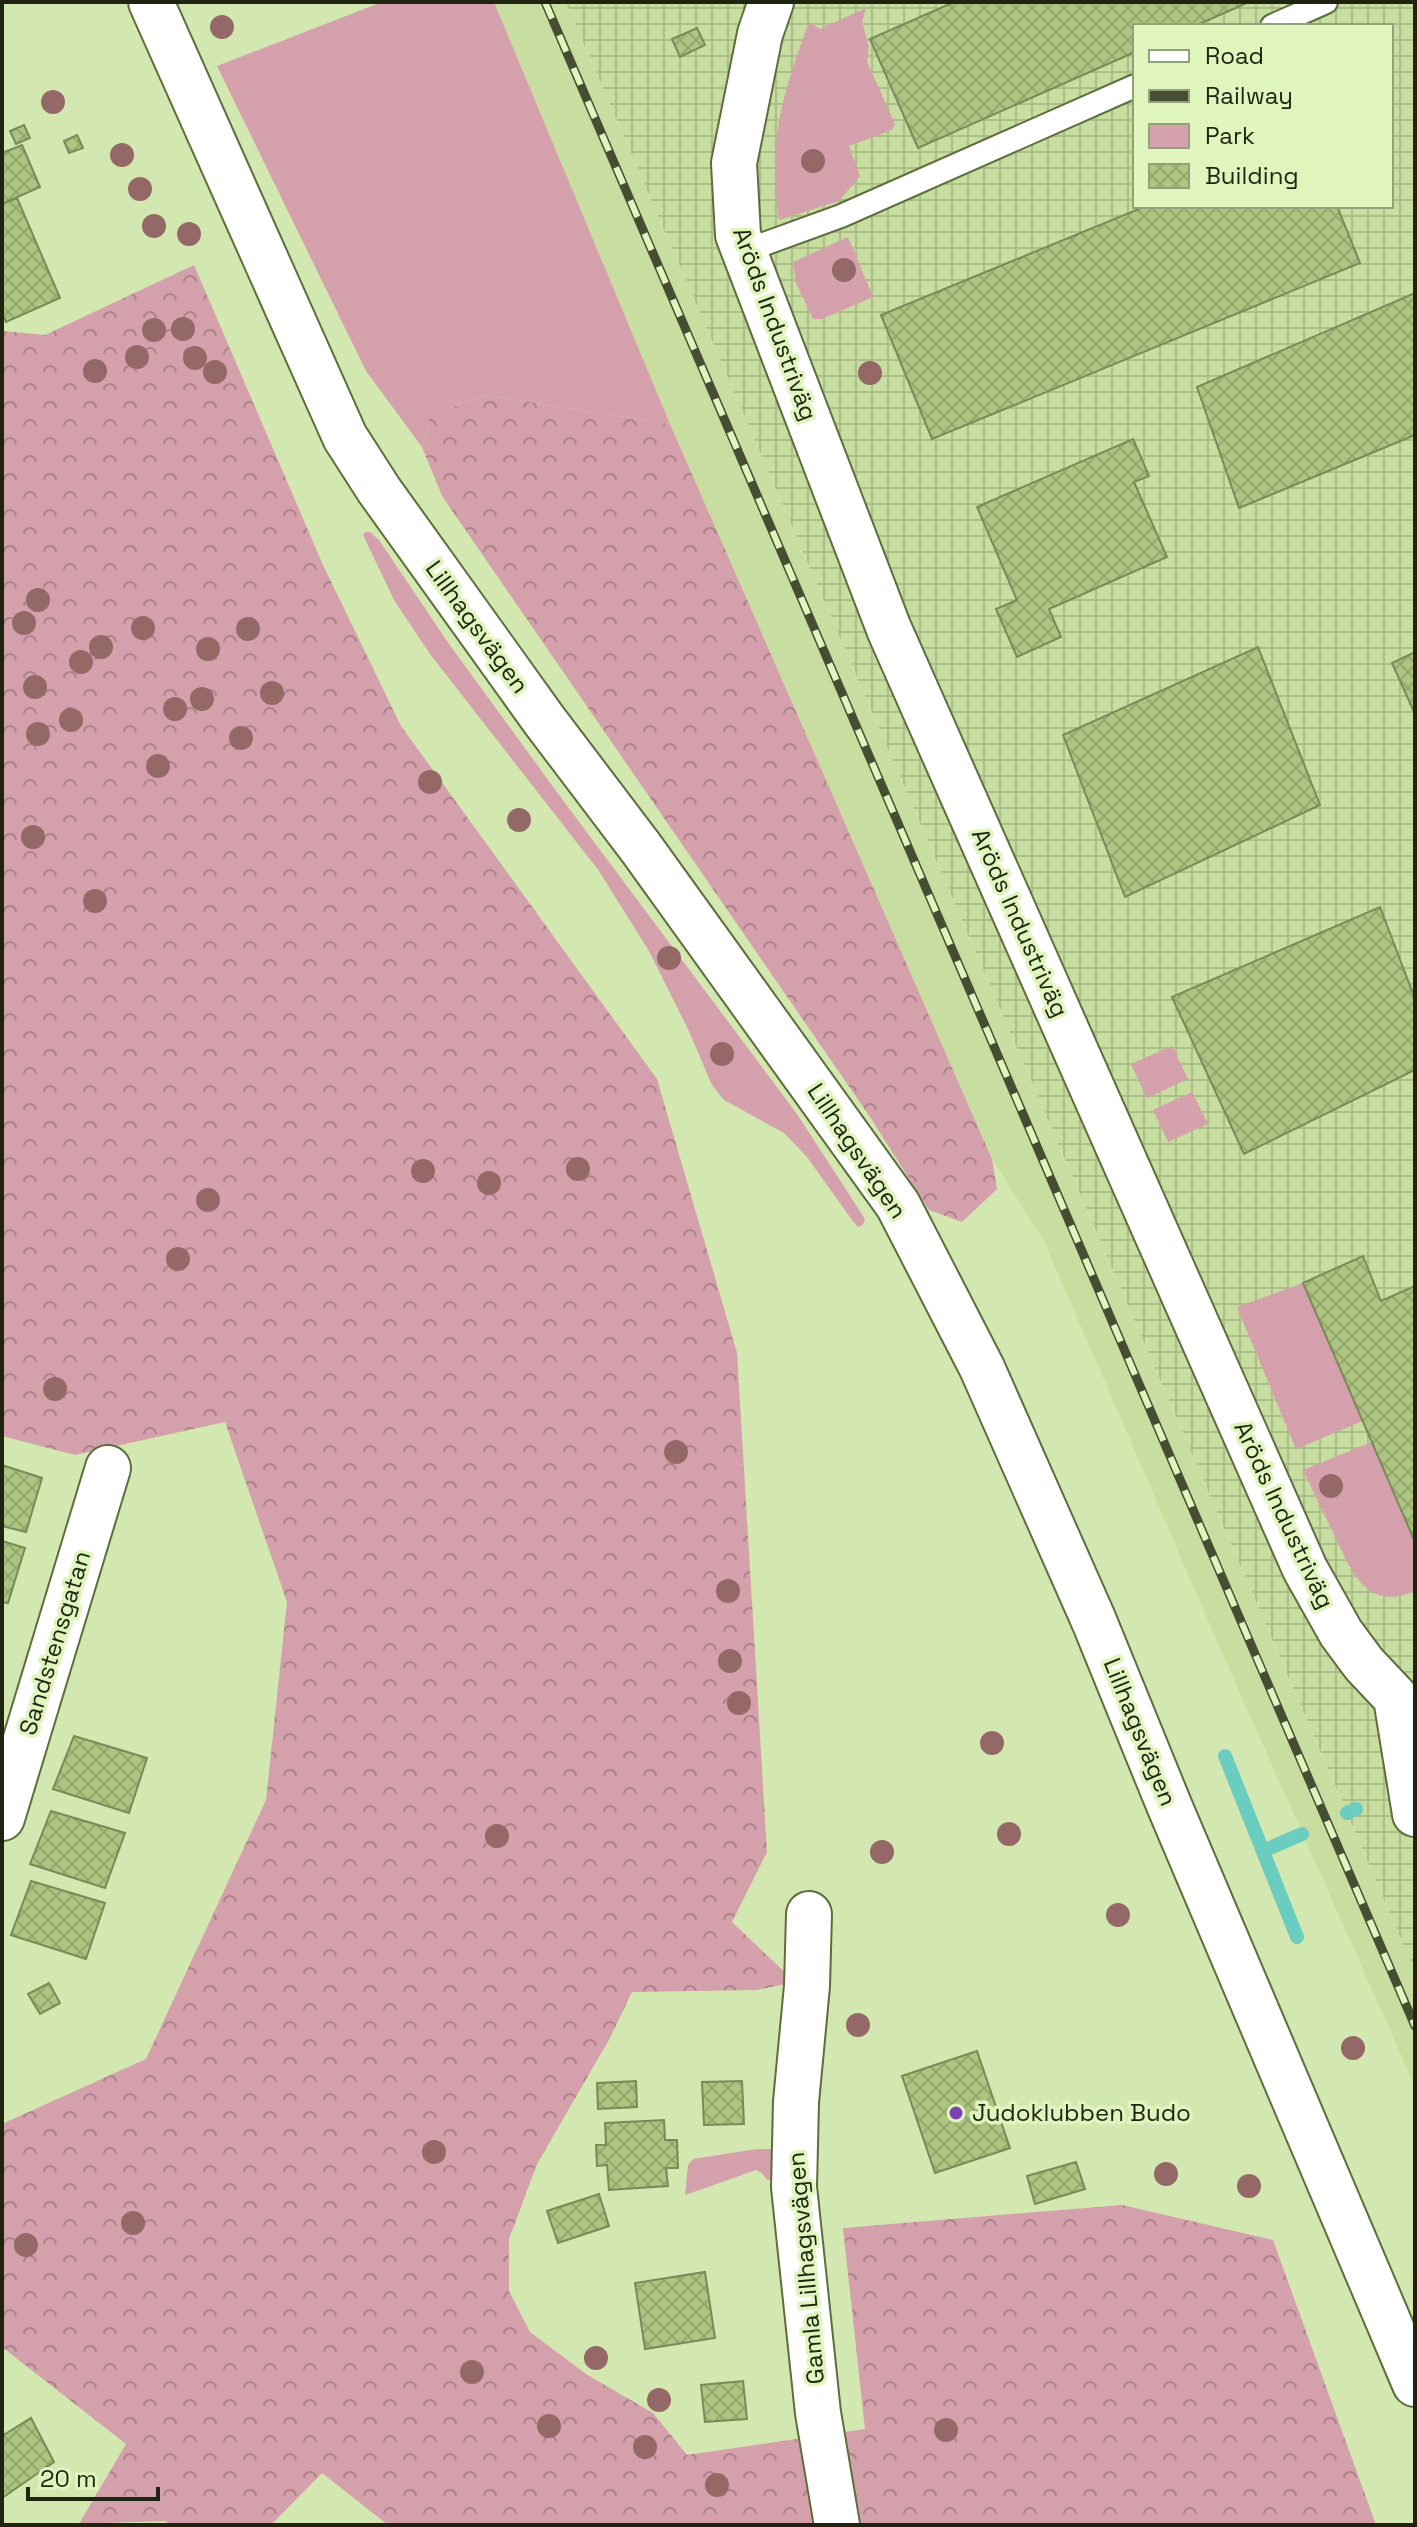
<svg xmlns="http://www.w3.org/2000/svg" width="1417" height="2527" font-family="'Space Grotesk',sans-serif">
<style>
.built{fill:#c8dda0}
.industrial{fill:url(#industrial-grid);fill-rule:evenodd}
.green{fill:#d4a0ab}
.forest{fill:url(#forest-crowns)}
.lines{fill:none;stroke-linecap:round;stroke-linejoin:round}
.stream{stroke:#6acdc0;stroke-width:14}
.building{fill:url(#building-cross-hatch);stroke:#788a57;stroke-width:2}
.service-casing{stroke:#5d6e3d;stroke-width:26}
.minor-casing{stroke:#5d6e3d;stroke-width:48}
.tertiary-casing{stroke:#5d6e3d;stroke-width:48}
.service{stroke:#fff;stroke-width:22}
.minor{stroke:#fff;stroke-width:44}
.tertiary{stroke:#fff;stroke-width:44}
.rail-casing{stroke:#454e33;stroke-width:9}
.rail{stroke:#e0f4bd;stroke-width:6;stroke-dasharray:18;stroke-linecap:butt}
.tree{fill:#936866}
.poi-dot{fill:#7c41b6;stroke:#e0f4bd;stroke-width:3}
.labels{text-anchor:middle;stroke-width:7;stroke-linejoin:round;paint-order:stroke}
.street-label{font-size:24px;fill:#1e2410;stroke:#e0f4bd}
.poi-label{font-size:24px;fill:#1e2410;stroke:#e0f4bd;text-anchor:start}
</style>
<defs>
<pattern id="industrial-grid" width="8" height="8" patternUnits="userSpaceOnUse" patternTransform="scale(2)"><rect width="8" height="8" fill="#c8dda0"/><path d="M0 4h8M4 0v8" fill="none" stroke="#abbe89"/></pattern>
<pattern id="forest-crowns" width="20" height="18" patternUnits="userSpaceOnUse" patternTransform="scale(2)"><rect width="20" height="18" fill="#d4a0ab"/><path d="M2 6a3 3 0 1 1 6 0M12 15a3 3 0 1 1 6 0" fill="none" stroke="#ab828a"/></pattern>
<pattern id="building-cross-hatch" width="8" height="8" patternUnits="userSpaceOnUse" patternTransform="scale(2)"><rect width="8" height="8" fill="#acc47f"/><path d="M0 0l8 8M0 8l8-8" fill="none" stroke="#94a86d"/></pattern>
</defs>
<rect width="100%" height="100%" fill="#d3e7b1"/>
<path class="built" d="M 494,2 L 566,2 L 1415,1972 L 1415,2086 L 1227,1664 L 1044,1241 L 992,1159 L 670,424 Z"/>
<path class="industrial" d="M 566,2 L 1415,2 L 1415,1972 L 1347,1813 ZM 1135,26 L 1391,26 L 1391,206 L 1135,206 Z"/>
<path class="green" d="M 382,2 L 494,2 L 670,424 L 484,395 L 430,416 L 422,447 L 366,371 L 217,66 Z
M 866,8 L 862,23 L 869,46 L 867,62 L 895,124 L 892,130 L 849,146 L 860,176 L 839,201 L 779,220 C 767,142 783,93 809,22 L 820,29 Z
M 848,237 L 873,297 L 822,319 L 813,319 L 796,283 L 793,262 Z
M 365,532 L 370,532 L 379,540 L 449,644 L 562,799 L 797,1114 L 865,1219 L 863,1225 L 858,1227 L 852,1220 L 807,1157 L 784,1133 L 724,1100 L 712,1085 L 688,1029 L 649,951 L 599,871 L 430,654 L 394,600 L 363,535 Z
M 1172,1046 L 1188,1079 L 1147,1098 L 1131,1064 Z
M 1192,1092 L 1208,1124 L 1168,1142 L 1153,1110 Z
M 1303,1283 L 1363,1421 L 1296,1449 L 1237,1307 Z
M 1372,1442 L 1415,1542 L 1415,1591 C 1365,1613 1350,1568 1333,1532 C 1323,1512 1313,1491 1303,1470 Z
M 757,2149 L 773,2149 L 776,2179 L 767,2180 L 762,2173 L 756,2170 L 685,2195 L 688,2165 L 693,2159 Z"/>
<path class="forest" d="M 194,265 L 323,565 L 401,726 L 657,1079 L 737,1353 L 767,1852 L 732,1922 L 795,1982 L 757,1990 L 632,1992 L 610,2038 L 537,2164 L 509,2239 L 509,2291 L 530,2332 L 586,2374 L 653,2413 L 687,2455 L 865,2429 L 843,2228 L 1122,2205 L 1273,2240 L 1376,2525 L 388,2525 L 322,2473 L 271,2525 L 170,2525 L 165,2521 L 79,2524 L 126,2444 L 2,2347 L 2,2124 L 146,2059 L 266,1800 L 287,1602 L 225,1422 L 75,1455 L 2,1436 L 2,331 L 45,335 Z
M 484,395 L 670,424 L 992,1159 L 997,1189 L 962,1222 L 929,1210 L 870,1117 L 442,496 L 422,447 L 430,416 Z"/>
<g class="lines">
<path class="stream" d="M 1225,1756 L 1297,1937
M 1347,1813 L 1356,1809
M 1263,1851 L 1302,1834"/>
</g>
<path class="building" d="M 954,2 L 1249,2 L 1195,26 L 1135,26 L 1135,52 L 918,148 L 870,39 Z
M 697,28 L 705,45 L 680,57 L 672,39 Z
M 24,125 L 30,138 L 16,144 L 10,131 Z
M 77,135 L 83,148 L 69,153 L 64,141 Z
M 22,145 L 40,187 L 2,204 L 2,153 Z
M 17,198 L 60,298 L 6,322 L 2,313 L 2,204 Z
M 1146,206 L 1337,206 L 1360,263 L 932,439 L 881,315 Z
M 1415,293 L 1415,435 L 1239,508 L 1197,387 Z
M 1133,439 L 1149,476 L 1134,482 L 1167,557 L 1049,609 L 1061,637 L 1017,657 L 996,609 L 1017,600 L 977,507 Z
M 1258,647 L 1320,805 L 1125,897 L 1063,735 Z
M 1415,652 L 1415,714 L 1392,663 Z
M 1380,907 L 1415,999 L 1415,1070 L 1244,1154 L 1172,997 Z
M 1363,1256 L 1381,1301 L 1415,1286 L 1415,1542 L 1303,1283 Z
M 2,1465 L 42,1478 L 26,1532 L 2,1526 Z
M 2,1541 L 25,1548 L 8,1603 L 2,1602 Z
M 74,1736 L 147,1758 L 129,1813 L 53,1789 Z
M 51,1811 L 125,1833 L 105,1888 L 30,1864 Z
M 31,1881 L 105,1903 L 86,1959 L 11,1935 Z
M 49,1983 L 60,2003 L 40,2014 L 28,1994 Z
M 977,2051 L 1010,2148 L 935,2173 L 902,2076 Z
M 636,2081 L 637,2107 L 598,2109 L 597,2083 Z
M 742,2081 L 744,2124 L 704,2125 L 702,2082 Z
M 664,2120 L 665,2140 L 677,2140 L 678,2168 L 666,2168 L 668,2186 L 609,2190 L 607,2165 L 597,2166 L 596,2145 L 606,2145 L 605,2123 Z
M 1076,2162 L 1085,2189 L 1035,2204 L 1027,2176 Z
M 599,2194 L 609,2226 L 558,2243 L 547,2211 Z
M 705,2272 L 715,2338 L 645,2349 L 635,2283 Z
M 743,2381 L 747,2419 L 705,2422 L 701,2385 Z
M 31,2418 L 54,2462 L 2,2498 L 2,2436 Z"/>
<g class="lines">
<defs>
<path id="service" d="M 1272,26 L 1326,2
M 745,251 L 841,216 L 1135,86"/>
<path id="minor" d="M 771,2 L 760,34 L 734,163 L 738,235 L 889,629 L 1305,1569 L 1341,1633 L 1364,1664 L 1396,1698 L 1415,1814
M 2,1818 L 108,1468
M 809,1914 L 807,1986 L 796,2102 L 794,2187 L 818,2413 L 837,2525"/>
<path id="tertiary" d="M 151,2 L 345,437 L 379,490 L 544,720 L 641,848 L 898,1205 L 982,1368 L 1094,1621 L 1169,1805 L 1415,2384"/>
</defs>
<use href="#service" class="service-casing"/>
<use href="#minor" class="minor-casing"/>
<use href="#tertiary" class="tertiary-casing"/>
<use href="#service" class="service"/>
<use href="#minor" class="minor"/>
<use href="#tertiary" class="tertiary"/>
<defs>
<path id="rail" d="M 545,2 L 1415,2026"/>
</defs>
<use href="#rail" class="rail-casing"/>
<use href="#rail" class="rail"/>
</g>
<g class="tree">
<circle cx="222" cy="27" r="12"/>
<circle cx="53" cy="102" r="12"/>
<circle cx="122" cy="155" r="12"/>
<circle cx="813" cy="161" r="12"/>
<circle cx="140" cy="189" r="12"/>
<circle cx="154" cy="226" r="12"/>
<circle cx="189" cy="234" r="12"/>
<circle cx="844" cy="270" r="12"/>
<circle cx="183" cy="329" r="12"/>
<circle cx="154" cy="330" r="12"/>
<circle cx="137" cy="357" r="12"/>
<circle cx="195" cy="358" r="12"/>
<circle cx="95" cy="371" r="12"/>
<circle cx="215" cy="372" r="12"/>
<circle cx="870" cy="373" r="12"/>
<circle cx="38" cy="600" r="12"/>
<circle cx="24" cy="623" r="12"/>
<circle cx="143" cy="628" r="12"/>
<circle cx="248" cy="629" r="12"/>
<circle cx="101" cy="647" r="12"/>
<circle cx="208" cy="649" r="12"/>
<circle cx="81" cy="662" r="12"/>
<circle cx="35" cy="687" r="12"/>
<circle cx="272" cy="693" r="12"/>
<circle cx="202" cy="699" r="12"/>
<circle cx="175" cy="709" r="12"/>
<circle cx="71" cy="720" r="12"/>
<circle cx="38" cy="734" r="12"/>
<circle cx="241" cy="738" r="12"/>
<circle cx="158" cy="766" r="12"/>
<circle cx="430" cy="782" r="12"/>
<circle cx="519" cy="820" r="12"/>
<circle cx="33" cy="837" r="12"/>
<circle cx="95" cy="901" r="12"/>
<circle cx="669" cy="958" r="12"/>
<circle cx="722" cy="1054" r="12"/>
<circle cx="578" cy="1169" r="12"/>
<circle cx="423" cy="1171" r="12"/>
<circle cx="489" cy="1183" r="12"/>
<circle cx="208" cy="1200" r="12"/>
<circle cx="178" cy="1259" r="12"/>
<circle cx="55" cy="1389" r="12"/>
<circle cx="676" cy="1452" r="12"/>
<circle cx="1331" cy="1486" r="12"/>
<circle cx="728" cy="1591" r="12"/>
<circle cx="730" cy="1661" r="12"/>
<circle cx="739" cy="1703" r="12"/>
<circle cx="992" cy="1743" r="12"/>
<circle cx="1009" cy="1834" r="12"/>
<circle cx="497" cy="1836" r="12"/>
<circle cx="882" cy="1852" r="12"/>
<circle cx="1118" cy="1915" r="12"/>
<circle cx="858" cy="2025" r="12"/>
<circle cx="1353" cy="2048" r="12"/>
<circle cx="434" cy="2152" r="12"/>
<circle cx="1166" cy="2174" r="12"/>
<circle cx="1249" cy="2186" r="12"/>
<circle cx="133" cy="2223" r="12"/>
<circle cx="26" cy="2245" r="12"/>
<circle cx="596" cy="2358" r="12"/>
<circle cx="472" cy="2372" r="12"/>
<circle cx="659" cy="2400" r="12"/>
<circle cx="549" cy="2426" r="12"/>
<circle cx="946" cy="2430" r="12"/>
<circle cx="645" cy="2447" r="12"/>
<circle cx="717" cy="2485" r="12"/>
</g>
<circle class="poi-dot" cx="956" cy="2113" r="8"/>
<g class="labels">
<g class="street-label">
<text transform="translate(775 324) rotate(70)" y="8">Aröds Industriväg</text>
<text transform="translate(477 627) rotate(54)" y="8">Lillhagsvägen</text>
<text transform="translate(1020 923) rotate(66)" y="8">Aröds Industriväg</text>
<text transform="translate(857 1151) rotate(56)" y="8">Lillhagsvägen</text>
<text transform="translate(1284 1515) rotate(65)" y="8">Aröds Industriväg</text>
<text transform="translate(55 1643) rotate(-73)" y="8">Sandstensgatan</text>
<text transform="translate(1140 1732) rotate(68)" y="8">Lillhagsvägen</text>
<text transform="translate(806 2268) rotate(-95)" y="8">Gamla Lillhagsvägen</text>
</g>
<g class="poi-label">
<text x="972" y="2121">Judoklubben Budo</text>
</g>
</g>
<rect width="1417" height="2527" fill="none" stroke="#1e2410" stroke-width="8"/>
<rect x="1133" y="24" width="260" height="184" fill="#e0f4bd" stroke="#92a178" stroke-width="2"/>
<rect x="1149" y="50" width="40" height="12" fill="#ffffff" stroke="#92a178" stroke-width="2"/>
<text x="1205" y="64" font-size="24" fill="#1e2410">Road</text>
<rect x="1149" y="90" width="40" height="12" fill="#454e33" stroke="#92a178" stroke-width="2"/>
<text x="1205" y="104" font-size="24" fill="#1e2410">Railway</text>
<rect x="1149" y="124" width="40" height="24" fill="#d4a0ab" stroke="#92a178" stroke-width="2"/>
<text x="1205" y="144" font-size="24" fill="#1e2410">Park</text>
<rect x="1149" y="164" width="40" height="24" fill="url(#building-cross-hatch)" stroke="#92a178" stroke-width="2"/>
<text x="1205" y="184" font-size="24" fill="#1e2410">Building</text>
<path d="M28 2487v12h130v-12" fill="none" stroke="#1e2410" stroke-width="4"/>
<text x="40" y="2487" font-size="24" fill="#1e2410" stroke="#e0f4bd" stroke-width="6" paint-order="stroke">20 m</text>
</svg>
